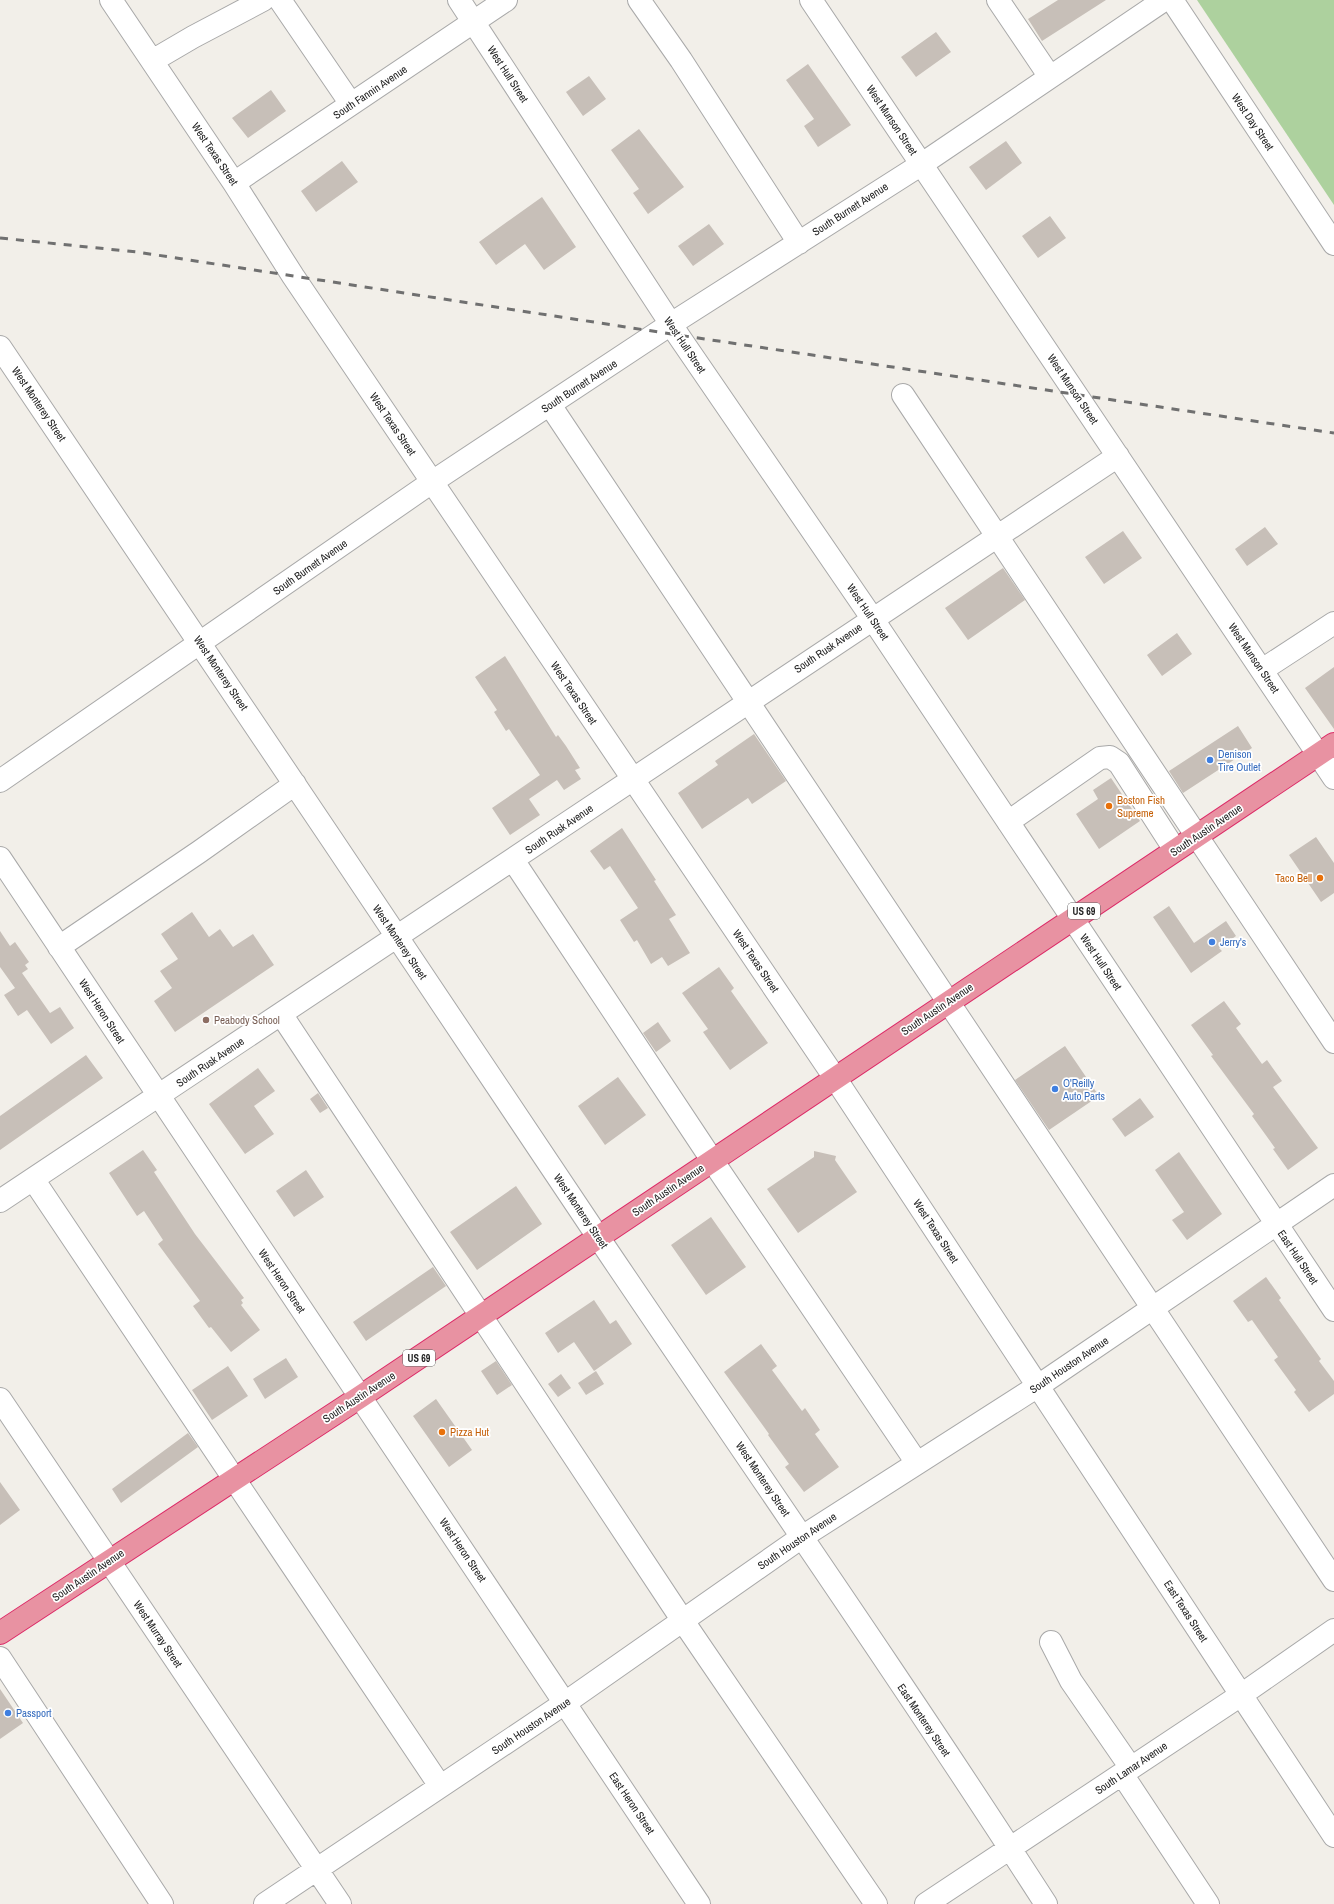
<svg xmlns="http://www.w3.org/2000/svg" width="1334" height="1904" font-family="'Archivo Narrow',sans-serif">
<style>
.forest{fill:#add19e}
.building{fill:#c7bfb8}
.lines{fill:none;stroke-linecap:round;stroke-linejoin:round}
.minor-casing{stroke:#a9a9a9;stroke-width:24}
.highway-casing{stroke:#dc2a67;stroke-width:24}
.minor{stroke:#fff;stroke-width:22}
.highway{stroke:#e892a2;stroke-width:22}
.rail{stroke:#707070;stroke-width:3;stroke-dasharray:8 8;stroke-linecap:butt}
.shop-dot{fill:#3f7fe0;stroke:#fff;stroke-width:1.5}
.food-dot{fill:#e8710a;stroke:#fff;stroke-width:1.5}
.education-dot{fill:#8d6e63;stroke:#fff;stroke-width:1.5}
.labels{text-anchor:middle;stroke-width:3.5;stroke-linejoin:round;paint-order:stroke}
.shield{fill:#fff;stroke:#646464;stroke-width:1}
.shield-label{font-size:10px;font-weight:bold;fill:#222}
.street-label{font-size:11px;fill:#222;stroke:#fff}
.shop-label{font-size:11px;fill:#366cbe;stroke:#fff;text-anchor:start}
.food-label{font-size:11px;fill:#c56008;stroke:#fff;text-anchor:start}
.education-label{font-size:11px;fill:#785e54;stroke:#fff;text-anchor:start}
</style>
<rect width="100%" height="100%" fill="#f2efe9"/>
<path class="forest" d="M 1197,0 L 1334,0 L 1334,205 Z"/>
<path class="building" d="M 1058,0 L 1106,0 L 1042,41 L 1028,19 Z
M 936,32 L 951,52 L 916,77 L 901,57 Z
M 808,64 L 851,125 L 818,147 L 804,126 L 814,119 L 786,80 Z
M 589,76 L 606,99 L 583,116 L 566,92 Z
M 271,90 L 286,111 L 248,138 L 232,118 Z
M 639,129 L 684,187 L 648,214 L 633,193 L 639,189 L 611,150 Z
M 1006,141 L 1022,163 L 986,190 L 969,167 Z
M 342,161 L 358,182 L 316,212 L 301,191 Z
M 542,197 L 576,247 L 544,270 L 525,244 L 496,265 L 479,242 Z
M 1050,216 L 1066,238 L 1038,258 L 1022,236 Z
M 709,224 L 724,244 L 693,266 L 678,246 Z
M 1265,527 L 1278,544 L 1247,566 L 1235,549 Z
M 1123,531 L 1142,558 L 1104,584 L 1085,557 Z
M 1003,568 L 1025,600 L 968,640 L 945,608 Z
M 1177,633 L 1192,654 L 1162,676 L 1147,655 Z
M 505,656 L 556,737 L 558,735 L 566,746 L 580,768 L 575,770 L 581,779 L 564,790 L 557,780 L 529,799 L 540,815 L 510,835 L 492,808 L 540,775 L 509,729 L 506,731 L 494,712 L 497,710 L 475,677 Z
M 1334,667 L 1334,729 L 1305,688 Z
M 1238,726 L 1252,748 L 1183,793 L 1169,771 Z
M 754,734 L 786,781 L 752,804 L 748,798 L 702,829 L 678,793 L 718,765 L 715,761 Z
M 1111,778 L 1140,821 L 1099,849 L 1076,814 L 1098,799 L 1093,790 Z
M 622,828 L 656,880 L 654,881 L 676,915 L 669,919 L 690,953 L 668,966 L 662,957 L 651,964 L 637,940 L 634,942 L 620,920 L 638,908 L 610,866 L 604,870 L 590,851 Z
M 1316,837 L 1334,863 L 1334,893 L 1321,902 L 1289,855 Z
M 1169,906 L 1194,943 L 1226,921 L 1236,936 L 1219,948 L 1222,951 L 1191,973 L 1153,917 Z
M 192,912 L 209,937 L 220,929 L 233,947 L 253,934 L 274,965 L 175,1032 L 154,1001 L 172,988 L 160,971 L 178,959 L 161,934 Z
M 0,931 L 10,946 L 15,942 L 29,962 L 25,965 L 28,969 L 22,973 L 50,1013 L 60,1007 L 74,1028 L 51,1044 L 27,1010 L 18,1016 L 4,995 L 15,988 L 0,967 Z
M 719,967 L 734,988 L 731,991 L 768,1043 L 730,1070 L 703,1032 L 708,1029 L 682,993 Z
M 1224,1001 L 1241,1024 L 1236,1028 L 1262,1064 L 1267,1060 L 1282,1081 L 1273,1087 L 1318,1148 L 1288,1170 L 1273,1149 L 1275,1148 L 1252,1116 L 1254,1114 L 1211,1056 L 1213,1055 L 1191,1025 Z
M 658,1022 L 671,1041 L 656,1052 L 643,1033 Z
M 1065,1046 L 1099,1096 L 1049,1130 L 1015,1080 Z
M 86,1055 L 103,1078 L 0,1150 L 0,1116 Z
M 258,1068 L 275,1091 L 254,1106 L 274,1134 L 245,1154 L 209,1104 Z
M 618,1077 L 646,1115 L 605,1145 L 578,1106 Z
M 318,1093 L 328,1108 L 320,1113 L 310,1099 Z
M 1140,1098 L 1154,1117 L 1125,1137 L 1112,1119 Z
M 143,1150 L 157,1170 L 154,1172 L 195,1234 L 244,1298 L 241,1300 L 243,1303 L 241,1305 L 260,1330 L 231,1352 L 211,1327 L 209,1328 L 193,1306 L 200,1301 L 158,1244 L 163,1240 L 144,1211 L 137,1216 L 109,1173 Z
M 814,1151 L 836,1156 L 835,1160 L 857,1192 L 798,1233 L 767,1189 L 814,1157 Z
M 1179,1152 L 1222,1214 L 1187,1240 L 1172,1220 L 1184,1212 L 1155,1170 Z
M 306,1170 L 324,1197 L 294,1217 L 276,1191 Z
M 516,1186 L 542,1224 L 477,1270 L 450,1232 Z
M 711,1217 L 746,1267 L 706,1295 L 671,1245 Z
M 433,1267 L 446,1286 L 366,1341 L 353,1322 Z
M 1266,1277 L 1281,1298 L 1279,1300 L 1321,1359 L 1319,1361 L 1334,1381 L 1334,1394 L 1309,1412 L 1294,1392 L 1296,1390 L 1274,1360 L 1278,1357 L 1252,1320 L 1248,1322 L 1233,1301 Z
M 594,1300 L 610,1324 L 616,1320 L 632,1344 L 594,1371 L 574,1342 L 558,1353 L 545,1333 Z
M 761,1344 L 777,1366 L 772,1370 L 802,1411 L 805,1408 L 820,1430 L 815,1434 L 839,1467 L 804,1492 L 785,1467 L 789,1464 L 768,1435 L 769,1434 L 724,1372 Z
M 286,1358 L 298,1377 L 265,1399 L 253,1379 Z
M 496,1361 L 512,1385 L 497,1395 L 481,1371 Z
M 228,1366 L 248,1396 L 212,1420 L 192,1390 Z
M 596,1371 L 604,1384 L 586,1395 L 578,1383 Z
M 561,1374 L 571,1388 L 558,1397 L 548,1384 Z
M 436,1399 L 472,1450 L 449,1467 L 413,1416 Z
M 188,1433 L 198,1447 L 121,1503 L 112,1489 Z
M 0,1482 L 20,1510 L 0,1525 Z
M 0,1689 L 23,1723 L 0,1739 Z"/>
<g class="lines">
<defs>
<path id="minor" d="M 111,0 L 234,183 L 293,276 L 835,1078 L 1334,1836
M 280,0 L 351,104
M 459,0 L 678,335 L 872,618 L 1334,1310
M 639,0 L 681,60 L 799,243
M 811,0 L 1334,778
M 998,0 L 1050,77
M 1172,0 L 1334,244
M 152,61 L 193,37 L 263,0
M 234,183 L 506,0
M 0,347 C 200,641 396,936 594,1231 C 745,1455 900,1677 1046,1904
M 903,395 L 1334,1042
M 550,405 L 1334,1580
M 1262,670 L 1334,623
M 0,781 L 432,482 L 671,324 L 922,164 L 1164,0
M 1008,822 L 1100,758 L 1110,757 L 1119,763 L 1175,850
M 0,858 L 699,1904
M 513,860 L 712,1160 L 917,1463
M 59,947 L 199,852 L 295,784
M 281,1014 L 683,1621 L 876,1904
M 33,1179 L 440,1786
M 0,1201 C 374,954 744,703 1118,456
M 0,1399 L 340,1904
M 1051,1642 L 1071,1681 L 1131,1768
M 0,1658 L 162,1904
M 1122,1774 L 1208,1904
M 265,1904 L 565,1703 L 802,1537 L 1038,1386 L 1334,1185
M 926,1904 L 1241,1695 L 1334,1630"/>
<path id="highway" d="M 0,1633 L 360,1397 L 1334,744"/>
</defs>
<use href="#minor" class="minor-casing"/>
<use href="#highway" class="highway-casing"/>
<use href="#minor" class="minor"/>
<use href="#highway" class="highway"/>
<path class="rail" d="M 0,238 L 137,252 L 678,335 L 1334,433"/>
</g>
<g class="shop-dot">
<circle cx="1210" cy="760" r="4"/>
<circle cx="1212" cy="942" r="4"/>
<circle cx="1055" cy="1089" r="4"/>
<circle cx="8" cy="1713" r="4"/>
</g>
<g class="food-dot">
<circle cx="1109" cy="806" r="4"/>
<circle cx="1320" cy="878" r="4"/>
<circle cx="442" cy="1432" r="4"/>
</g>
<circle class="education-dot" cx="206" cy="1020" r="4"/>
<g class="labels">
<g class="shield">
<rect x="1068" y="903" width="32" height="16" rx="3"/>
<rect x="403" y="1350" width="32" height="16" rx="3"/>
</g>
<g class="shield-label">
<text x="1084" y="915">US 69</text>
<text x="419" y="1362">US 69</text>
</g>
<g class="street-label">
<text transform="translate(508 74) rotate(57)" y="4">West Hull Street</text>
<text transform="translate(370 92) rotate(-34)" y="4">South Fannin Avenue</text>
<text transform="translate(892 120) rotate(56)" y="4">West Munson Street</text>
<text transform="translate(1253 122) rotate(56)" y="4">West Day Street</text>
<text transform="translate(215 154) rotate(56)" y="4">West Texas Street</text>
<text transform="translate(850 209) rotate(-33)" y="4">South Burnett Avenue</text>
<text transform="translate(685 345) rotate(56)" y="4">West Hull Street</text>
<text transform="translate(579 386) rotate(-33)" y="4">South Burnett Avenue</text>
<text transform="translate(1073 389) rotate(56)" y="4">West Munson Street</text>
<text transform="translate(39 404) rotate(56)" y="4">West Monterey Street</text>
<text transform="translate(393 424) rotate(56)" y="4">West Texas Street</text>
<text transform="translate(310 567) rotate(-35)" y="4">South Burnett Avenue</text>
<text transform="translate(868 612) rotate(56)" y="4">West Hull Street</text>
<text transform="translate(828 648) rotate(-34)" y="4">South Rusk Avenue</text>
<text transform="translate(1254 658) rotate(56)" y="4">West Munson Street</text>
<text transform="translate(221 673) rotate(56)" y="4">West Monterey Street</text>
<text transform="translate(574 693) rotate(56)" y="4">West Texas Street</text>
<text transform="translate(559 829) rotate(-34)" y="4">South Rusk Avenue</text>
<text transform="translate(1206 830) rotate(-34)" y="4">South Austin Avenue</text>
<text transform="translate(400 942) rotate(56)" y="4">West Monterey Street</text>
<text transform="translate(756 961) rotate(56)" y="4">West Texas Street</text>
<text transform="translate(1101 962) rotate(56)" y="4">West Hull Street</text>
<text transform="translate(937 1009) rotate(-34)" y="4">South Austin Avenue</text>
<text transform="translate(102 1011) rotate(57)" y="4">West Heron Street</text>
<text transform="translate(210 1062) rotate(-34)" y="4">South Rusk Avenue</text>
<text transform="translate(668 1190) rotate(-34)" y="4">South Austin Avenue</text>
<text transform="translate(581 1211) rotate(56)" y="4">West Monterey Street</text>
<text transform="translate(936 1231) rotate(57)" y="4">West Texas Street</text>
<text transform="translate(1298 1257) rotate(56)" y="4">East Hull Street</text>
<text transform="translate(282 1281) rotate(56)" y="4">West Heron Street</text>
<text transform="translate(1069 1365) rotate(-34)" y="4">South Houston Avenue</text>
<text transform="translate(359 1397) rotate(-33)" y="4">South Austin Avenue</text>
<text transform="translate(763 1479) rotate(56)" y="4">West Monterey Street</text>
<text transform="translate(797 1541) rotate(-34)" y="4">South Houston Avenue</text>
<text transform="translate(463 1550) rotate(56)" y="4">West Heron Street</text>
<text transform="translate(88 1575) rotate(-34)" y="4">South Austin Avenue</text>
<text transform="translate(1186 1611) rotate(57)" y="4">East Texas Street</text>
<text transform="translate(158 1634) rotate(56)" y="4">West Murray Street</text>
<text transform="translate(924 1720) rotate(56)" y="4">East Monterey Street</text>
<text transform="translate(531 1726) rotate(-34)" y="4">South Houston Avenue</text>
<text transform="translate(1131 1768) rotate(-34)" y="4">South Lamar Avenue</text>
<text transform="translate(632 1803) rotate(56)" y="4">East Heron Street</text>
</g>
<g class="shop-label">
<text x="1218" y="758">Denison<tspan x="1218" dy="13">Tire Outlet</tspan></text>
<text x="1220" y="946">Jerry's</text>
<text x="1063" y="1087">O'Reilly<tspan x="1063" dy="13">Auto Parts</tspan></text>
<text x="16" y="1717">Passport</text>
</g>
<g class="food-label">
<text x="1117" y="804">Boston Fish<tspan x="1117" dy="13">Supreme</tspan></text>
<text x="1312" y="882" text-anchor="end">Taco Bell</text>
<text x="450" y="1436">Pizza Hut</text>
</g>
<g class="education-label">
<text x="214" y="1024">Peabody School</text>
</g>
</g>
</svg>
